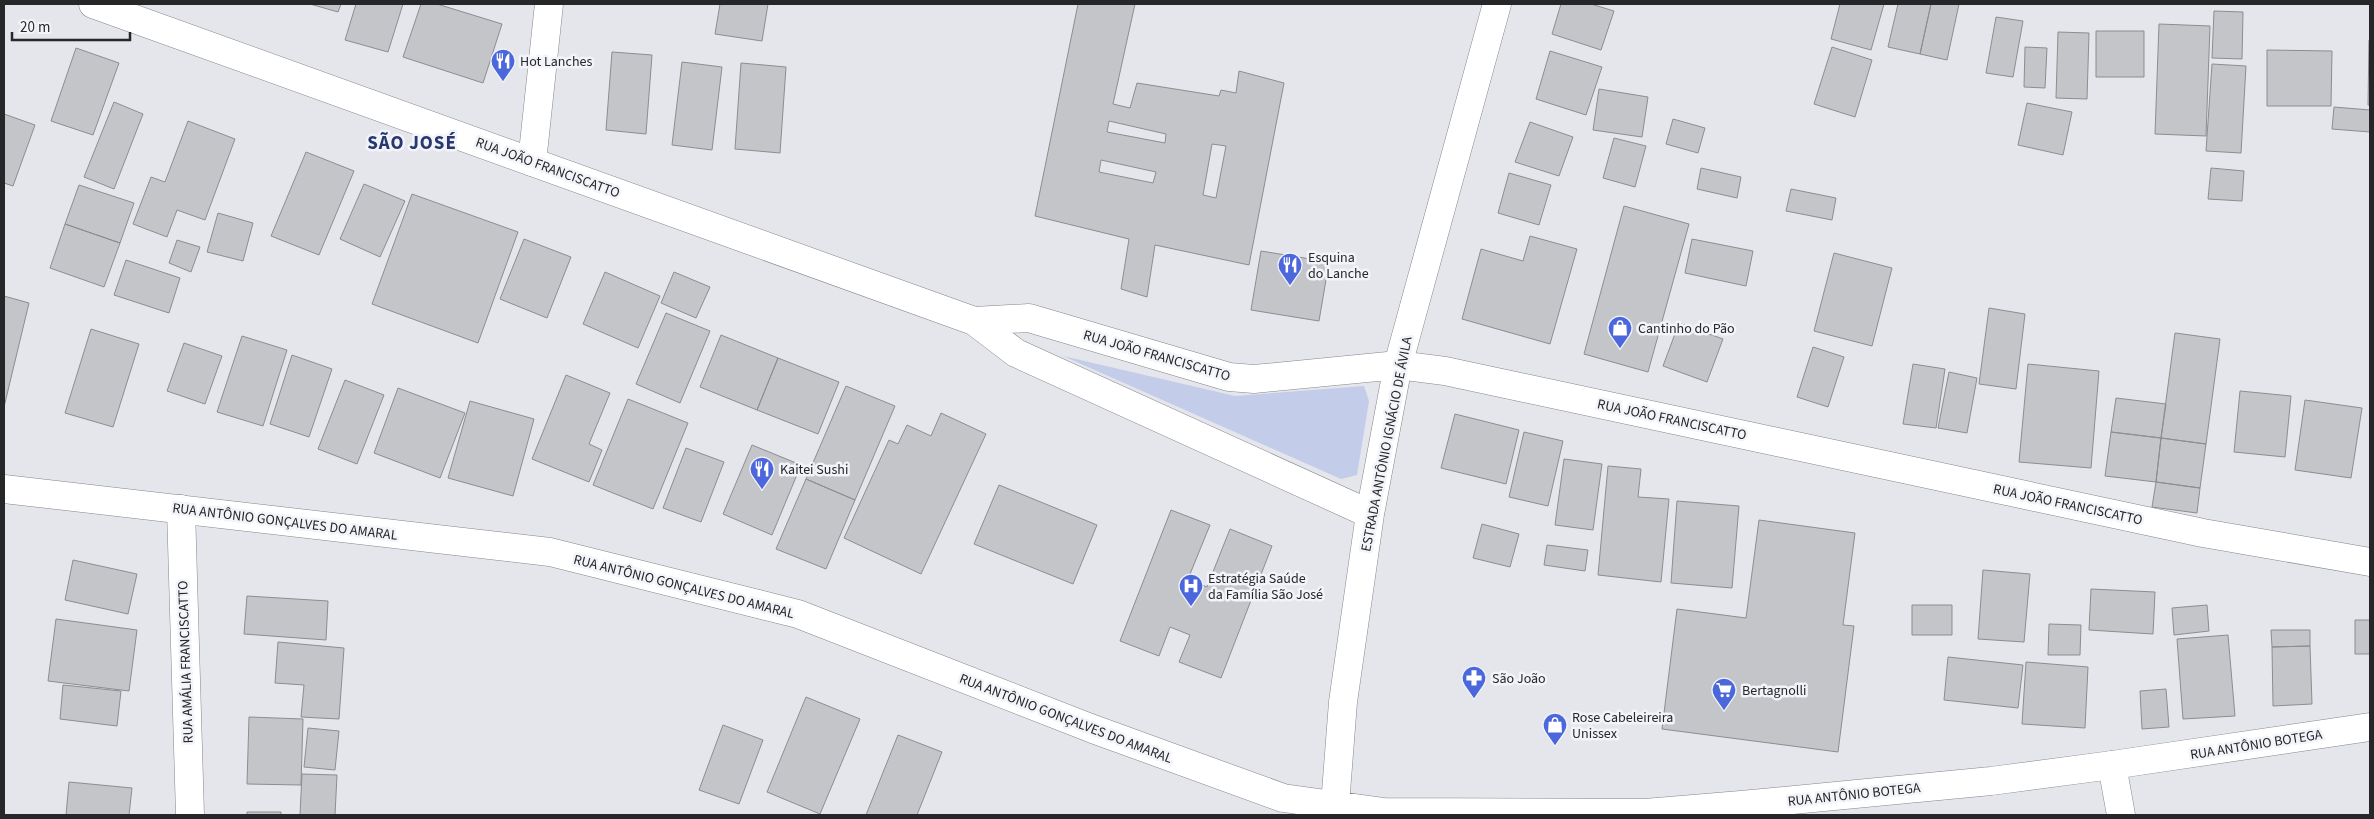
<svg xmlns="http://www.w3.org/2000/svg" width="2374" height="819" font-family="'Source Sans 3',sans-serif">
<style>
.green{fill:#c3cde9}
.building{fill:#c3c5c9;stroke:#8b8d91;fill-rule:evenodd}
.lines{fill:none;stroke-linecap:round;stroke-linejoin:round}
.minor-casing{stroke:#84868b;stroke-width:29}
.tertiary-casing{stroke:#84868b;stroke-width:29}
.minor{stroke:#fff;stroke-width:28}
.tertiary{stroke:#fff;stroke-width:28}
.labels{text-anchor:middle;stroke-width:5;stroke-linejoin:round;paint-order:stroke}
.poi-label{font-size:14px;fill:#262729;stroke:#f2f4f9;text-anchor:start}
.street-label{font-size:14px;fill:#262729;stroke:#f2f4f9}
.district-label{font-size:19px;font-weight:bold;letter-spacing:1px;fill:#283770;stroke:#f2f4f9}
</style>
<rect width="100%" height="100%" fill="#e4e6eb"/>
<path class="green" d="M 1063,356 L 1235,396 L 1364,386 L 1369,401 L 1357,475 L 1341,479 Z"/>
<path class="building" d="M 310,4 L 341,4 L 338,12 Z
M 356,4 L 403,4 L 388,52 L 345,40 Z
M 421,4 L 437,4 L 502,24 L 483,83 L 403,57 Z
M 720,4 L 768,4 L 762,41 L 715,34 Z
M 1078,4 L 1135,4 L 1113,104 L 1130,108 L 1137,83 L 1219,96 L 1221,90 L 1236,93 L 1239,71 L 1284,83 L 1249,265 L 1155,245 L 1147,297 L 1121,289 L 1129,239 L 1035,216 ZM 1109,121 L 1166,134 L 1165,143 L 1107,132 ZM 1212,144 L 1226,146 L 1216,198 L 1203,195 ZM 1101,160 L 1156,172 L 1153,183 L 1099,172 Z
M 1561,4 L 1591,4 L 1614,11 L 1601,50 L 1552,34 Z
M 1840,4 L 1884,4 L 1871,50 L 1831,39 Z
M 1898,4 L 1931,4 L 1920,54 L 1888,47 Z
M 1931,4 L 1959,4 L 1947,60 L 1920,54 Z
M 2214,11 L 2243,12 L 2242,59 L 2212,58 Z
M 1996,17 L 2023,21 L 2013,77 L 1986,73 Z
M 2159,24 L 2210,26 L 2206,136 L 2155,134 Z
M 2096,31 L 2144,31 L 2144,77 L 2096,77 Z
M 2058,32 L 2089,33 L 2087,99 L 2056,98 Z
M 2369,40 L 2370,40 L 2370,105 L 2368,105 Z
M 1832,47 L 1872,60 L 1855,117 L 1814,104 Z
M 2025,47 L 2047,48 L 2045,88 L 2024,87 Z
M 76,48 L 119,63 L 93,135 L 51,121 Z
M 2267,50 L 2332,51 L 2331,106 L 2267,106 Z
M 1550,51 L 1602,67 L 1586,115 L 1536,99 Z
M 612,52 L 652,55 L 646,134 L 606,130 Z
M 682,62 L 722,67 L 712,150 L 672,145 Z
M 741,63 L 786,67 L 780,153 L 735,149 Z
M 2212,64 L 2246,66 L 2241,153 L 2206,151 Z
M 1599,89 L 1648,97 L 1642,137 L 1593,130 Z
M 114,102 L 143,114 L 114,189 L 84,177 Z
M 2027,103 L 2072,112 L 2063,155 L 2018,145 Z
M 2334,107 L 2370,110 L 2370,132 L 2332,129 Z
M 4,114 L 35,125 L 13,186 L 4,183 Z
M 1673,119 L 1705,128 L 1698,153 L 1666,144 Z
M 188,121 L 235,139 L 205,220 L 177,210 L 167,237 L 133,224 L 151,177 L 165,182 Z
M 1530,122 L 1573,137 L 1559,176 L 1515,162 Z
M 1614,138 L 1646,146 L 1635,187 L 1603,178 Z
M 306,152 L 354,171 L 319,255 L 271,236 Z
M 1701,168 L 1741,177 L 1737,198 L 1697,189 Z
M 2211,168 L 2244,171 L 2242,201 L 2208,199 Z
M 1509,173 L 1551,185 L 1539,225 L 1498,213 Z
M 364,184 L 405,201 L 380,257 L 340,239 Z
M 79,185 L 134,203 L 120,243 L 65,224 Z
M 1791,189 L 1836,198 L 1832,220 L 1786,211 Z
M 412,194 L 518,232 L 478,343 L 372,304 Z
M 1624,206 L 1689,224 L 1648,372 L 1584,354 Z
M 218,213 L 253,223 L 243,261 L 207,252 Z
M 65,224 L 120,243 L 104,287 L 50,268 Z
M 1530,236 L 1577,249 L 1550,344 L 1462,319 L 1481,249 L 1523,261 Z
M 524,239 L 571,257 L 547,318 L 500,299 Z
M 1692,239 L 1753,251 L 1746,286 L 1685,273 Z
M 177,240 L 200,247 L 191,272 L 169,263 Z
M 1261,251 L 1329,262 L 1319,321 L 1251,310 Z
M 1834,253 L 1892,268 L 1872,346 L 1814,331 Z
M 126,260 L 180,278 L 169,313 L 114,295 Z
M 605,272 L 660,296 L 638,348 L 583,324 Z
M 674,272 L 710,287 L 696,318 L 661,303 Z
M 4,296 L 29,303 L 4,407 Z
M 1989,308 L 2025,314 L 2016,389 L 1979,384 Z
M 666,313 L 710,331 L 680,403 L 636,384 Z
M 1679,323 L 1723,339 L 1707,382 L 1663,366 Z
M 91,329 L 139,344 L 113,427 L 65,413 Z
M 2175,333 L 2220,339 L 2206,444 L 2161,438 Z
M 721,335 L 778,358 L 757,410 L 700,387 Z
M 242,336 L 287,350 L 263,426 L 217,412 Z
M 184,343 L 222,356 L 205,404 L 167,391 Z
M 1813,347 L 1844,357 L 1828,407 L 1797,397 Z
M 292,355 L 332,369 L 309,437 L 270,424 Z
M 778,358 L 839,382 L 818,434 L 757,410 Z
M 1913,364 L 1945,369 L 1936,428 L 1903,424 Z
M 2028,364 L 2099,371 L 2091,468 L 2019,462 Z
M 1949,372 L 1977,378 L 1967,433 L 1938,428 Z
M 566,375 L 610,393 L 589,444 L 602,450 L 589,482 L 532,459 Z
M 345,380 L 384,395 L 357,464 L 318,449 Z
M 846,386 L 895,406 L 855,500 L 806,479 Z
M 398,388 L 465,413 L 440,478 L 374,453 Z
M 2240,391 L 2291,396 L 2285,457 L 2234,452 Z
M 2116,398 L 2166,404 L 2161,438 L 2111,432 Z
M 628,399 L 688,423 L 653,509 L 593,485 Z
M 2305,400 L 2362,408 L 2351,478 L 2295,470 Z
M 470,401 L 534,419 L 513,496 L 448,478 Z
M 941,413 L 986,434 L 921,574 L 844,538 L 889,440 L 898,444 L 907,425 L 931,436 Z
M 1455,414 L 1519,430 L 1506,484 L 1441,468 Z
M 1524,432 L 1563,441 L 1548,506 L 1509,497 Z
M 2111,432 L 2161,438 L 2156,482 L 2105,476 Z
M 2161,438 L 2206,444 L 2200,488 L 2156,482 Z
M 752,445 L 801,465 L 772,535 L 723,514 Z
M 686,448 L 724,462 L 701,522 L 663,508 Z
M 1564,459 L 1602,464 L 1593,530 L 1555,525 Z
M 1608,466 L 1641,469 L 1638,497 L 1669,499 L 1661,582 L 1598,575 Z
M 806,479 L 855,500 L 826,569 L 776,549 Z
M 2156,482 L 2200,488 L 2197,513 L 2152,507 Z
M 999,485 L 1097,525 L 1073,584 L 974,544 Z
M 1677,501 L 1739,506 L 1732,588 L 1671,583 Z
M 1171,510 L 1210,525 L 1188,579 L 1207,587 L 1230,529 L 1272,546 L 1221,678 L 1179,662 L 1190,635 L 1170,627 L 1159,656 L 1120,641 Z
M 1759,520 L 1855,533 L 1843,625 L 1854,626 L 1838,752 L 1662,729 L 1677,609 L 1746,618 Z
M 1482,524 L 1519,534 L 1510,567 L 1473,558 Z
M 1547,545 L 1588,550 L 1585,571 L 1544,565 Z
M 73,560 L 137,574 L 128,614 L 65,600 Z
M 1983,570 L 2030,574 L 2024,642 L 1978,639 Z
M 2091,589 L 2155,592 L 2153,634 L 2089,630 Z
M 247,596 L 328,601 L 326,640 L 244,634 Z
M 1912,605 L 1952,605 L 1952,635 L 1912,635 Z
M 2207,605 L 2209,631 L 2174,635 L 2172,608 Z
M 56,619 L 137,630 L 129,691 L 48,681 Z
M 2355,620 L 2370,620 L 2370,654 L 2355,654 Z
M 2049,624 L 2081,625 L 2080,655 L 2048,655 Z
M 2271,630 L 2310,630 L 2310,646 L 2272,647 Z
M 2228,635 L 2235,716 L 2183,719 L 2177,639 Z
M 278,642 L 344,648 L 339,719 L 301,717 L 304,685 L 275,683 Z
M 2310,646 L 2312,704 L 2273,706 L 2272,647 Z
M 1948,657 L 2023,665 L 2018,708 L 1944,700 Z
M 2026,662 L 2088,667 L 2085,728 L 2022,724 Z
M 63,685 L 121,691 L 117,726 L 60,719 Z
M 2166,689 L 2169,727 L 2142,729 L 2140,691 Z
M 806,697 L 860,719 L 820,814 L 767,792 Z
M 249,717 L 303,719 L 301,785 L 247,784 Z
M 723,725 L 763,740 L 739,804 L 699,790 Z
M 308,728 L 339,731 L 335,770 L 304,767 Z
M 898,735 L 942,752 L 917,815 L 866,815 Z
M 302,774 L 337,775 L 335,815 L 300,815 Z
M 69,782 L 132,788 L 129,815 L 66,815 Z
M 247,812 L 281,812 L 281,815 L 247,815 Z"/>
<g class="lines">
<defs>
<path id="minor" d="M 532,162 L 549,4
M 181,509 L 190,815
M 2112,765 L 2121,815"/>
<path id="tertiary" d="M 93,4 L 974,321 L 1016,353 L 1370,514
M 974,321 L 1029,318 L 1229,377 L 1254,379 L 1398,365 L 1445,371 L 2203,533 L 2370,562
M 4,489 L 550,552 L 798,614 L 1093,729 L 1283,798 L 1384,812 L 1645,813 L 1741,805 L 1991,781 L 2112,765 L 2370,727
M 1330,815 L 1335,805 L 1343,702 L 1370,514 L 1398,365 L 1497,4"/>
</defs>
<use href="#minor" class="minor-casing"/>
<use href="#tertiary" class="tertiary-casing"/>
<use href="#minor" class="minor"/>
<use href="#tertiary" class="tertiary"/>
</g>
<defs>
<symbol id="restaurant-pin" viewBox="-11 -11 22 30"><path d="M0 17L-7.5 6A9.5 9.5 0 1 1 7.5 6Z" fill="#4b67db" stroke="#f2f4f9"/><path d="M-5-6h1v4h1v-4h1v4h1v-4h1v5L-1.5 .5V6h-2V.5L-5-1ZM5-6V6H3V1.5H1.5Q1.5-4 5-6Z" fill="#fff"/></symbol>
<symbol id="shop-pin" viewBox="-11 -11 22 30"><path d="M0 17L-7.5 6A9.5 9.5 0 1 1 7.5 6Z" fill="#4b67db" stroke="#f2f4f9"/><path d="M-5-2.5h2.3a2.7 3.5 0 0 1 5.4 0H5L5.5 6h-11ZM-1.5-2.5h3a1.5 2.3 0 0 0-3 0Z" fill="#fff"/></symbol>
<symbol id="hospital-pin" viewBox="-11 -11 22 30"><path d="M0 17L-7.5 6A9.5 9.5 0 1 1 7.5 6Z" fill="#4b67db" stroke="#f2f4f9"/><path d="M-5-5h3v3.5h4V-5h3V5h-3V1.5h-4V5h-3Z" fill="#fff"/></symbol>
<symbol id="pharmacy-pin" viewBox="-11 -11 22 30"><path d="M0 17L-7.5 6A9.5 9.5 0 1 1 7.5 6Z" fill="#4b67db" stroke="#f2f4f9"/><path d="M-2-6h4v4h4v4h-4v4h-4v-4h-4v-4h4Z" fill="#fff"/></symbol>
<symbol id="supermarket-pin" viewBox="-11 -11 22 30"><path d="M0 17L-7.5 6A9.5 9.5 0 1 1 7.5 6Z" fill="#4b67db" stroke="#f2f4f9"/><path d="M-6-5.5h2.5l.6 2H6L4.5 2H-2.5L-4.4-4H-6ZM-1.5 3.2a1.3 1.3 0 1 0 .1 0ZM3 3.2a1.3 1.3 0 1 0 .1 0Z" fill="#fff"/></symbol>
</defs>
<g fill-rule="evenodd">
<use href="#restaurant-pin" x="489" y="47" width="28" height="38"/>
<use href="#restaurant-pin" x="1276" y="251" width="28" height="38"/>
<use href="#shop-pin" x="1606" y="314" width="28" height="38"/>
<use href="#restaurant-pin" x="748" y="455" width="28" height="38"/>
<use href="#hospital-pin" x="1177" y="572" width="28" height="38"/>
<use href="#pharmacy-pin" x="1460" y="664" width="28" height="38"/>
<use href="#supermarket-pin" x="1710" y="676" width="28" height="38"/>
<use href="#shop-pin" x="1541" y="711" width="28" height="38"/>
</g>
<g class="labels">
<g class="poi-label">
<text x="520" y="66">Hot Lanches</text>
<text x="1308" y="262">Esquina<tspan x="1308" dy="16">do Lanche</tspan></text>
<text x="1638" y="333">Cantinho do Pão</text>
<text x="780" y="474">Kaitei Sushi</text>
<text x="1208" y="583">Estratégia Saúde<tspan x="1208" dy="16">da Família São José</tspan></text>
<text x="1492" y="683">São João</text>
<text x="1742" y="695">Bertagnolli</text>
<text x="1572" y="722">Rose Cabeleireira<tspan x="1572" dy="16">Unissex</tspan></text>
</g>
<g class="street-label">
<text transform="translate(548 167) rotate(20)" y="5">RUA JOÃO FRANCISCATTO</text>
<text transform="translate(1157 355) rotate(16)" y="5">RUA JOÃO FRANCISCATTO</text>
<text transform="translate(1672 419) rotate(12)" y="5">RUA JOÃO FRANCISCATTO</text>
<text transform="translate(1386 444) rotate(-79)" y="5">ESTRADA ANTÔNIO IGNÁCIO DE ÁVILA</text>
<text transform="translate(2068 504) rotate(12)" y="5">RUA JOÃO FRANCISCATTO</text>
<text transform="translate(285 521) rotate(7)" y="5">RUA ANTÔNIO GONÇALVES DO AMARAL</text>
<text transform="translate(684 586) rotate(14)" y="5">RUA ANTÔNIO GONÇALVES DO AMARAL</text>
<text transform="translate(185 662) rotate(-92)" y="5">RUA AMÁLIA FRANCISCATTO</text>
<text transform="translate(1066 718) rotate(21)" y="5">RUA ANTÔNIO GONÇALVES DO AMARAL</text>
<text transform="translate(2256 744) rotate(-9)" y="5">RUA ANTÔNIO BOTEGA</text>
<text transform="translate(1854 794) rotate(-6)" y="5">RUA ANTÔNIO BOTEGA</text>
</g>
<g class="district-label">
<text x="412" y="149">SÃO JOSÉ</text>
</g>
</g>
<rect width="2374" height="819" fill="none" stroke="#262729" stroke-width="10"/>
<path d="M12 32v8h118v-8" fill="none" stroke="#262729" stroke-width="2.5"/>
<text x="20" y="32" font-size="15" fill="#262729" stroke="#f2f4f9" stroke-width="4" paint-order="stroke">20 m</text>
</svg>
